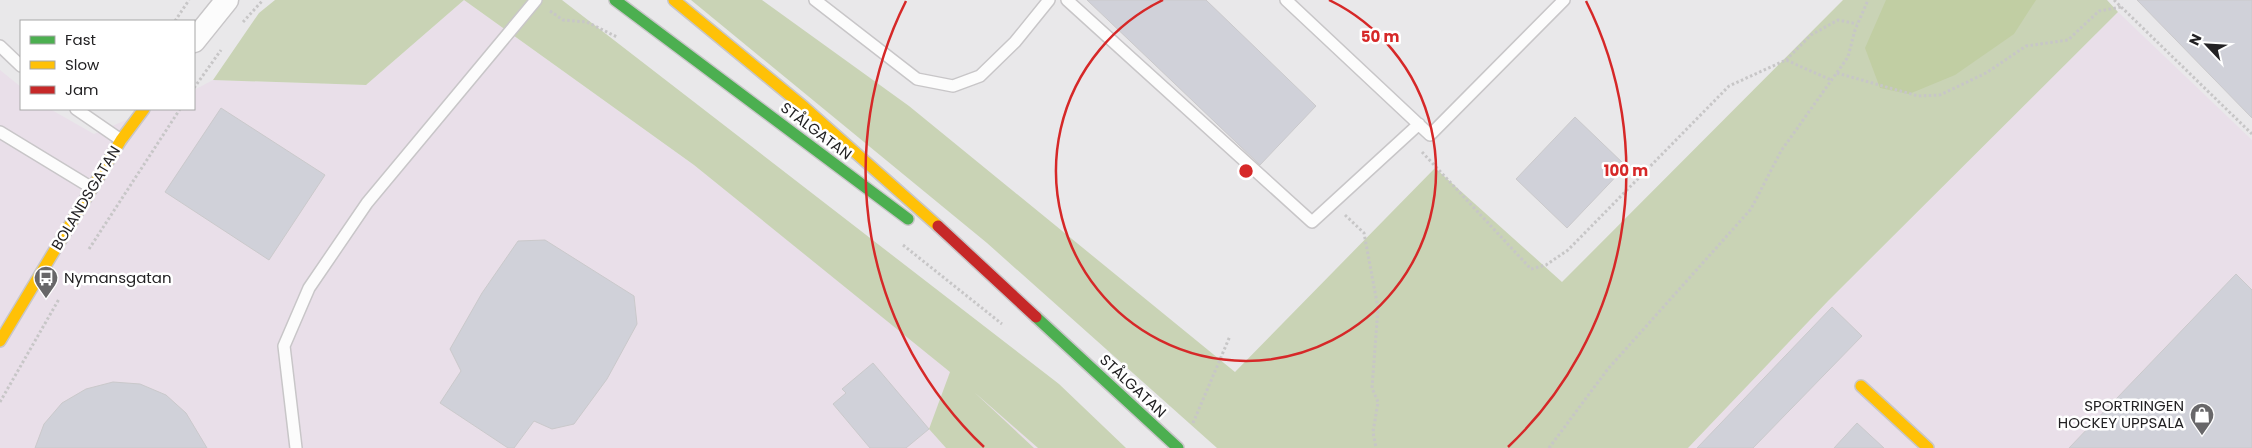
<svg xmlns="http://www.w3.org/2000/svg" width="2252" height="448" font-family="Poppins,sans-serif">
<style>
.industrial{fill:#e9dfe9}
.green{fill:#c9d3b5}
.forest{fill:#c1cea3}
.building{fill:#d0d1d9;stroke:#cac9cb}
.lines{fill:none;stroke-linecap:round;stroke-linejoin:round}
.lane-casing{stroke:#c8c6c8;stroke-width:14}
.street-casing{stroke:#c8c6c8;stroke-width:25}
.fast-casing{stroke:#c8c6c8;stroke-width:14}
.slow-casing{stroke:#c8c6c8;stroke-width:14}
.jam-casing{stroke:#c8c6c8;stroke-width:14}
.path{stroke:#c7c6c7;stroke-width:3;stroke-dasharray:2.5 2.5;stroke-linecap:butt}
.lane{stroke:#fcfcfc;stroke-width:11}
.street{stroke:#fcfcfc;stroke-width:22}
.fast{stroke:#4caf50;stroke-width:11}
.slow{stroke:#ffc107;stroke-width:11}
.jam{stroke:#c62828;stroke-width:11}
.ring{fill:none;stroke:#d62828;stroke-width:2.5}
.labels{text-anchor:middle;stroke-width:5;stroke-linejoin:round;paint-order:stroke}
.street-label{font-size:15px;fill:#232224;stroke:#fff}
.poi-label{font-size:15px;fill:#232224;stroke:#fff;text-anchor:start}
.centre{fill:#d62828;stroke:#fff;stroke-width:2.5}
.ring-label{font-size:15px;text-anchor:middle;font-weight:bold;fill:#d62828;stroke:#fff;stroke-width:5;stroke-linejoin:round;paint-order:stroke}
</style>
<rect width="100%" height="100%" fill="#e9e8ea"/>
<path class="industrial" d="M 464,0 L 694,165 L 951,372 L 1038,448 L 0,448 L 0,70 L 21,87 L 21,109 L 50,109 L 94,134 L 151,109 L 194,109 L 194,90 L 213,80 L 366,85 Z
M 2118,12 L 2252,140 L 2252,448 L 1688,448 L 1829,300 Z"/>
<path class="green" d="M 275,0 L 562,0 L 1059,384 L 1126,448 L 1038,448 L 974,392 L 1034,448 L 946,448 L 929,429 L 950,372 L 694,165 L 464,0 L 366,85 L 213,80 L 259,13 Z
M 691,0 L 762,0 L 909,106 L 1235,372 L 1435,168 L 1562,282 L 1843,0 L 2107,0 L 2118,12 L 1829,300 L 1688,448 L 1217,448 L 987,243 Z"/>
<path class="forest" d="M 1886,0 L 2036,0 L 2014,34 L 1955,75 L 1909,94 L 1880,88 L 1865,48 Z"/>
<path class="building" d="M 1087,0 L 1206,0 L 1316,106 L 1260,165 Z
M 2137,0 L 2252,0 L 2252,118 Z
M 221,108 L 325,175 L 269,260 L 165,192 Z
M 1575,117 L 1626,166 L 1567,228 L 1516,179 Z
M 545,240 L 634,296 L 637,324 L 607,379 L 574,424 L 552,429 L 534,421 L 514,448 L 508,448 L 440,403 L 461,371 L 450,349 L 482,293 L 518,241 Z
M 2236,274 L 2252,290 L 2252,448 L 2069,448 Z
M 1832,307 L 1862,336 L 1753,448 L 1697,448 Z
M 873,363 L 929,429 L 906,448 L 870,448 L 833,404 L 846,393 L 842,389 Z
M 113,382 L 140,384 L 166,395 L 186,413 L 207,448 L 35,448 L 44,424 L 62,403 L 86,389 Z
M 1857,423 L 1884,448 L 1834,448 Z"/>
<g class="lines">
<defs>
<path id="lane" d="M 815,0 L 917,79 L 953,86 L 980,76 L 1015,42 L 1049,0
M 1067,0 L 1312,222 L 1419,124
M 1286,0 L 1430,135 L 1564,0
M 0,46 L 21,66
M 76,109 L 121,140
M 0,132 L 92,188
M 296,448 L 284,346 L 309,288 L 367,203 L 536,0"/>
<path id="street" d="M 194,41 L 227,0"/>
<path id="fast" d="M 615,0 L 908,219
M 1036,317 L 1178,448"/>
<path id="slow" d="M 674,0 L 804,107 L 938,226
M 0,341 L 121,140 L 144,109
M 1861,386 L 1928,448"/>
<path id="jam" d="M 938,226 L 1036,317"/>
</defs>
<use href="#lane" class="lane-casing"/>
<use href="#street" class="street-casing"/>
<use href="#fast" class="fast-casing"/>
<use href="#slow" class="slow-casing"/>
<use href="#jam" class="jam-casing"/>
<path class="path" d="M 2114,0 L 2252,134
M 550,11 L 563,20 L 587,22 L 617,37
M 175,21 L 189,0
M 243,22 L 263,0
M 1786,60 L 1811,35 L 1838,20 L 1857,24
M 1837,73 L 1918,96 L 1940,95 L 1986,73 L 2026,46 L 2068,40 L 2099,11 L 2121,7
M 194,88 L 221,50
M 1422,152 L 1531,269 L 1546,265 L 1568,250 L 1729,86 L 1786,60 L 1831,80
M 1345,215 L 1364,233 L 1378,308 L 1372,388 L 1378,402 L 1373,432 L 1376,448
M 903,245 L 1002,324
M 89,249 L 180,109
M 0,402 L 59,299
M 1193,423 L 1230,336
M 1549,448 L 1607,370 L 1751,209 L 1781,151 L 1848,57 L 1855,30 L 1868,0"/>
<use href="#lane" class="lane"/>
<use href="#street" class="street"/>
<use href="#fast" class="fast"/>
<use href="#slow" class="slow"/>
<use href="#jam" class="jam"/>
</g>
<g class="ring">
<path d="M1329 0A190 190 0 1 1 1163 0"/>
<path d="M984 447A380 380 0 0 1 906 1M1586 1A380 380 0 0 1 1508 447"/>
</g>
<defs>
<symbol id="bus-pin" viewBox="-11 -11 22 30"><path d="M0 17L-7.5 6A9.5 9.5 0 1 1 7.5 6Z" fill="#686769" stroke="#fff"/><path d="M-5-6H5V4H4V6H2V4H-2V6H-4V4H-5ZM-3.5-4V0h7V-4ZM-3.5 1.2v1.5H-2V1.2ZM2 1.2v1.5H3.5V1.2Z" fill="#fff"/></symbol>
<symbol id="shop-pin" viewBox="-11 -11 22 30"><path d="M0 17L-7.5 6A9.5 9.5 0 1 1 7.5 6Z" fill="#686769" stroke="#fff"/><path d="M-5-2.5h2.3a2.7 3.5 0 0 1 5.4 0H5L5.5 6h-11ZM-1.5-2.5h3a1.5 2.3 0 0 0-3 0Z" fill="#fff"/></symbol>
</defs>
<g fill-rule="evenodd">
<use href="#bus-pin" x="32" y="264" width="28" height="38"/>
<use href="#shop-pin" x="2188" y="401" width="28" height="38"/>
</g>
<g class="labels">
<g class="street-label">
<text transform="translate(816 131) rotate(37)" y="5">STÅLGATAN</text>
<text transform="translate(86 198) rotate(-59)" y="5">BOLANDSGATAN</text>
<text transform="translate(1133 386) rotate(43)" y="5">STÅLGATAN</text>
</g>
<g class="poi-label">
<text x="64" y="283">Nymansgatan</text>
<text x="2184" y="411" text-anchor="end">SPORTRINGEN<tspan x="2184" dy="17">HOCKEY UPPSALA</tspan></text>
</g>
</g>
<circle cx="1246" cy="171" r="8" class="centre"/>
<g class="ring-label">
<text x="1380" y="42">50 m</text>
<text x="1626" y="176">100 m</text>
</g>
<rect x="20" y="20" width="175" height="90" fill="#ffffff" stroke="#a7a7a7"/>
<rect x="30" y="36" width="25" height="8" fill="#4caf50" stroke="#a7a7a7"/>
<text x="65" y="45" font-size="15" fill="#232224">Fast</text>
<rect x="30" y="61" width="25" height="8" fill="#ffc107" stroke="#a7a7a7"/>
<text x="65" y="70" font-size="15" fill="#232224">Slow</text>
<rect x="30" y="86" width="25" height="8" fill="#c62828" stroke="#a7a7a7"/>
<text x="65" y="95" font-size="15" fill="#232224">Jam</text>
<g transform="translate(2207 45) rotate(295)" stroke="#ffffff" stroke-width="4" paint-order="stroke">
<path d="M0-4L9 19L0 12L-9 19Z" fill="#232224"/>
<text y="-8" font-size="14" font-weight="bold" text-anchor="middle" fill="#232224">N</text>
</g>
</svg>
